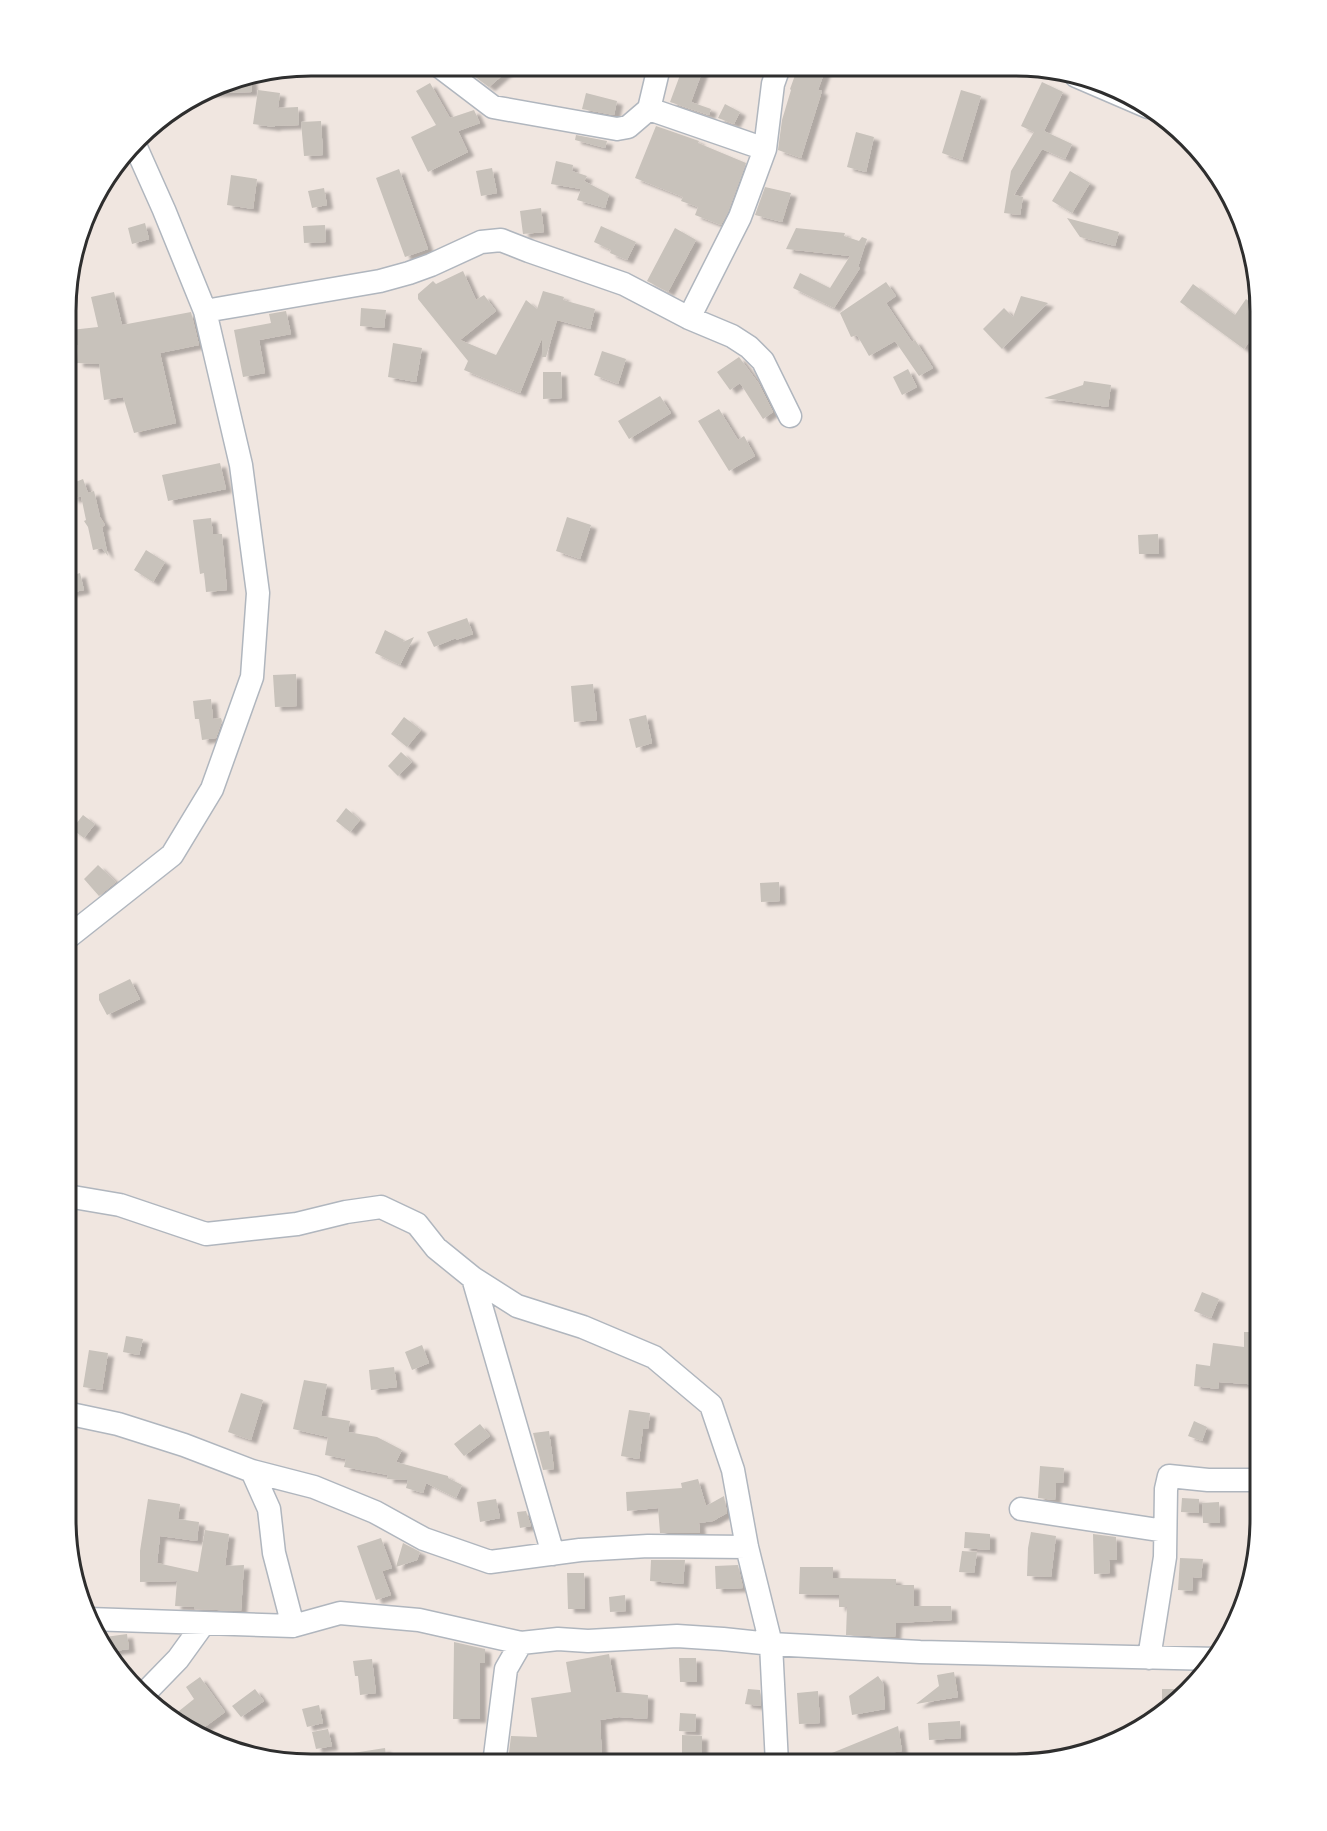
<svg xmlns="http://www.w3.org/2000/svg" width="1327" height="1831" font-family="Montserrat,sans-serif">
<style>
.building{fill:#c8c2bb;filter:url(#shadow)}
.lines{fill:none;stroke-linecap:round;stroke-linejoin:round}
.minor-casing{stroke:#b0b6be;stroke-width:25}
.minor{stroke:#fff;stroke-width:22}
.rim{fill:none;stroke:#2e2e2e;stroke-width:3}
</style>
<defs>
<filter id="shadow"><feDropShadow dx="6" dy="4" stdDeviation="1.5" flood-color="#0004"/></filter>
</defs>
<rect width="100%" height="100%" fill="#f0e6e0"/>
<path class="building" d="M 466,66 L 494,67 L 512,67 L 489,87 L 474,76 Z
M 683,67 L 704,67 L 691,102 L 711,109 L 709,115 L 670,102 Z
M 798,67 L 826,68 L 818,90 L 822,91 L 801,158 L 778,150 L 782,120 L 791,90 L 790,89 Z
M 251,76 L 252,92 L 208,93 L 232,79 Z
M 1042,82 L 1063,92 L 1044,131 L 1072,144 L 1065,159 L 1042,149 L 1014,195 L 1023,197 L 1020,215 L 1004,213 L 1011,171 L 1034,132 L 1021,126 Z
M 430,83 L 450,118 L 474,110 L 480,123 L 458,131 L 468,152 L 428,172 L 411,137 L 436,125 L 416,91 Z
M 258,90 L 280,93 L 278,108 L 298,107 L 299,125 L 275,126 L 274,127 L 253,124 Z
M 961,90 L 981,96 L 962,160 L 942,153 Z
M 586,93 L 617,101 L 614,115 L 582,109 Z
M 725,104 L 740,112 L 734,124 L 718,118 Z
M 321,121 L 323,155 L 304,156 L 301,122 Z
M 656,126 L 699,141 L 698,143 L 746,163 L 728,212 L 721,225 L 695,215 L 698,207 L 681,201 L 683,197 L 635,178 Z
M 856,132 L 874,137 L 866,172 L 847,167 Z
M 576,135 L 607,141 L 605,148 L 575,140 Z
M 556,161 L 573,165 L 572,171 L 587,176 L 584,181 L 609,194 L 605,208 L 577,200 L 581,189 L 551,184 Z
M 492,168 L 497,193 L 481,196 L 476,171 Z
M 399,169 L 428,249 L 405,257 L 376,178 Z
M 1070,171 L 1090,183 L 1072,213 L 1052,201 Z
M 231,175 L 257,179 L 253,209 L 227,205 Z
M 765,187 L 791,193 L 782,222 L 755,215 Z
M 324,188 L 327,205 L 312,208 L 308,191 Z
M 541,208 L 544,232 L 523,234 L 520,211 Z
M 1067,218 L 1119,232 L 1115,246 L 1080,237 Z
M 145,223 L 149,239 L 132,244 L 128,228 Z
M 325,225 L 326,242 L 304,243 L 303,226 Z
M 601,226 L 636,242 L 627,260 L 610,253 L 611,250 L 594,242 Z
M 675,228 L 696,240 L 668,292 L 647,281 Z
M 796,228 L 845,233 L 844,236 L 859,241 L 862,237 L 867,239 L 858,267 L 860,268 L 834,308 L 793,288 L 800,273 L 830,288 L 850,256 L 786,249 Z
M 463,271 L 476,300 L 484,295 L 496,311 L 460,340 L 496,355 L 526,300 L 537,309 L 543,291 L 564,297 L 563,300 L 595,309 L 590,329 L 557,320 L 546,357 L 542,357 L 542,338 L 520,393 L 464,370 L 468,361 L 418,299 L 418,294 L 433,281 L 436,284 Z
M 886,282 L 896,296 L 886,303 L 912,342 L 915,340 L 933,368 L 919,376 L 895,341 L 869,356 L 857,335 L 851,337 L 840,313 Z
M 1193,284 L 1235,315 L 1246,299 L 1261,310 L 1261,325 L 1244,349 L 1180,302 Z
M 114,292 L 122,325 L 191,312 L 199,345 L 160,353 L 176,423 L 134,433 L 123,397 L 104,400 L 99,364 L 77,363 L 78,345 L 72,346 L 71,330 L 98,327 L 91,297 Z
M 1021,296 L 1048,303 L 1002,349 L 983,329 L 1004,308 L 1013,317 Z
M 361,308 L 386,310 L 384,328 L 360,326 Z
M 286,311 L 291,334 L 259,340 L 265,373 L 243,377 L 234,330 L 271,323 L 269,314 Z
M 393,343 L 422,348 L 416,382 L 388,377 Z
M 602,351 L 626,359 L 618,384 L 594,375 Z
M 739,357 L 759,384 L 773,412 L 763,419 L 740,383 L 730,390 L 717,372 Z
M 908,369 L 917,387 L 902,395 L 893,377 Z
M 543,372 L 561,372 L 562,398 L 543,399 Z
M 1084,381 L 1111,385 L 1108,407 L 1044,398 L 1083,385 Z
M 660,396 L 671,413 L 629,439 L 618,421 Z
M 719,409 L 738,440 L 744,436 L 755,456 L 729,471 L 698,421 Z
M 220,463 L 226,489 L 168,501 L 162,475 Z
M 83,479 L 88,493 L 94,491 L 100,517 L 105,525 L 102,527 L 108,556 L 102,548 L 93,550 L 88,527 L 84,521 L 86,520 L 81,496 L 73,499 L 68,485 Z
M 567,517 L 591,525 L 580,559 L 556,551 Z
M 211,518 L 213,534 L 222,534 L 227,590 L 206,592 L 204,573 L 200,574 L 193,520 Z
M 1158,534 L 1159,554 L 1139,554 L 1138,535 Z
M 146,550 L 165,562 L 153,582 L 134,570 Z
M 80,573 L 84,590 L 69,593 L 68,577 Z
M 467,618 L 473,634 L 456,640 L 456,638 L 434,647 L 427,632 Z
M 385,630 L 404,640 L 403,642 L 414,637 L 400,665 L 375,653 Z
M 296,674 L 297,706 L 275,707 L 273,675 Z
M 593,684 L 597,720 L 574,722 L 571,686 Z
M 211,699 L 213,719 L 221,718 L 222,721 L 216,738 L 202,740 L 199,719 L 195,719 L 193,701 Z
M 646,715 L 652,743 L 636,748 L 629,719 Z
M 404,717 L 421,730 L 407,747 L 391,734 Z
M 401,752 L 412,762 L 398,776 L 388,766 Z
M 346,808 L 360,820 L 350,832 L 336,821 Z
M 83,815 L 95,824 L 84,838 L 72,829 Z
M 98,865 L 116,882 L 99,896 L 84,879 Z
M 779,882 L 780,901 L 761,902 L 760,883 Z
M 130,979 L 140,999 L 107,1015 L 99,1000 L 99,994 Z
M 1202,1292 L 1219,1299 L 1211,1318 L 1194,1311 Z
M 1244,1332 L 1261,1332 L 1261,1385 L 1219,1382 L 1218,1389 L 1194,1386 L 1196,1364 L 1210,1366 L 1213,1343 L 1244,1347 Z
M 126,1336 L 143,1339 L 139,1355 L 123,1352 Z
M 422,1345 L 429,1363 L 412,1370 L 405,1352 Z
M 89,1350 L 108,1353 L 102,1390 L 83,1387 Z
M 394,1367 L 397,1387 L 371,1390 L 369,1370 Z
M 304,1380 L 327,1384 L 321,1416 L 350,1421 L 348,1432 L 377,1437 L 402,1450 L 396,1462 L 448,1476 L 448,1478 L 462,1485 L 456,1498 L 426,1483 L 423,1493 L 406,1488 L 408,1480 L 387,1479 L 388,1475 L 344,1467 L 346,1459 L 325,1455 L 328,1437 L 293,1429 Z
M 241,1393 L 263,1400 L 251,1440 L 228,1432 Z
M 629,1410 L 650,1413 L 648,1429 L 643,1429 L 639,1459 L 621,1456 Z
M 1194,1421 L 1207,1427 L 1202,1441 L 1188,1436 Z
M 480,1424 L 490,1436 L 464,1456 L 454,1444 Z
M 549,1431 L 554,1469 L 543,1470 L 533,1433 Z
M 1040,1466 L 1064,1468 L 1063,1483 L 1056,1483 L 1055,1500 L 1038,1498 Z
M 698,1479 L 706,1506 L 724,1496 L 727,1513 L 713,1521 L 699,1523 L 700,1533 L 660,1533 L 658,1508 L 627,1511 L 626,1492 L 682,1488 L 681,1483 Z
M 1182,1498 L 1199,1499 L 1199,1513 L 1181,1512 Z
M 148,1499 L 180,1504 L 178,1519 L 199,1522 L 197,1541 L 160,1536 L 157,1563 L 198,1572 L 205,1530 L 229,1534 L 225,1566 L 244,1565 L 241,1611 L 194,1609 L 194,1607 L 175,1606 L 177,1581 L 140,1582 L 140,1551 Z
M 496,1499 L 500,1518 L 480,1522 L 477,1502 Z
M 1219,1502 L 1220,1523 L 1203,1523 L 1202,1503 Z
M 526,1511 L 531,1526 L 520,1528 L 517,1512 Z
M 965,1532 L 990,1534 L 990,1550 L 964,1548 Z
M 1031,1532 L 1056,1536 L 1051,1577 L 1027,1576 L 1028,1548 Z
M 1093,1534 L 1116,1537 L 1117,1560 L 1109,1560 L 1110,1573 L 1094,1574 Z
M 381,1538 L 392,1568 L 382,1571 L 391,1595 L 376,1600 L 357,1546 Z
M 403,1543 L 420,1552 L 417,1560 L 396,1567 Z
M 962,1551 L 977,1552 L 974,1573 L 959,1572 Z
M 1180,1558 L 1203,1559 L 1201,1578 L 1193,1577 L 1192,1591 L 1178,1590 Z
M 651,1560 L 685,1560 L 683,1584 L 650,1581 Z
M 738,1565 L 743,1588 L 716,1589 L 715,1566 Z
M 800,1567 L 833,1567 L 833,1578 L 896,1579 L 896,1585 L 914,1585 L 914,1606 L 951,1606 L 952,1620 L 896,1623 L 895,1637 L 846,1635 L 847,1607 L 839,1607 L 839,1595 L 799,1594 Z
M 567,1573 L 584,1573 L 585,1609 L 568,1609 Z
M 625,1595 L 626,1611 L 610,1612 L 609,1597 Z
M 127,1634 L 129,1649 L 108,1652 L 98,1638 Z
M 454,1642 L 485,1649 L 485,1663 L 480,1663 L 480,1719 L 453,1719 Z
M 609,1654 L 616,1692 L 648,1695 L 647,1719 L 619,1717 L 600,1720 L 602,1758 L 571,1759 L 571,1754 L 536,1757 L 536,1762 L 508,1761 L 511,1736 L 537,1737 L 531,1698 L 571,1692 L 566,1662 Z
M 679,1658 L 696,1658 L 697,1682 L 680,1682 Z
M 372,1659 L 376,1693 L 360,1695 L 358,1676 L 355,1676 L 353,1661 Z
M 954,1672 L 958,1697 L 916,1704 L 939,1686 L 937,1675 Z
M 878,1676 L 883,1683 L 885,1709 L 852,1715 L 849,1696 Z
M 200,1677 L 225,1712 L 198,1732 L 175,1723 L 169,1719 L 194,1699 L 186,1687 Z
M 255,1689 L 264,1701 L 241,1717 L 232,1706 Z
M 748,1689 L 760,1690 L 761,1706 L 745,1704 Z
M 1162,1689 L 1190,1689 L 1177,1704 L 1162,1714 Z
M 818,1691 L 820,1723 L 799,1724 L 797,1693 Z
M 319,1705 L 323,1723 L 307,1727 L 302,1709 Z
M 680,1713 L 696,1714 L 695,1732 L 679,1731 Z
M 960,1721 L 961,1738 L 929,1740 L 928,1723 Z
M 898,1726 L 902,1751 L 871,1756 L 875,1765 L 805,1764 Z
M 328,1729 L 332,1746 L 316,1749 L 312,1732 Z
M 682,1735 L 702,1736 L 702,1757 L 682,1757 Z
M 385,1748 L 387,1763 L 341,1763 L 340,1755 Z"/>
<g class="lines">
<defs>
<path id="minor" d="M 439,66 L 493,107 L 617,129 L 628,127 L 649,109 L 659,67
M 1076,76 L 1148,107
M 649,109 L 765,149
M 205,311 L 380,281 L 409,273 L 431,265 L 481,242 L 501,240 L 529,251 L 624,284 L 689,318 L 732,336 L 749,347 L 763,361 L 790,416
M 689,318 L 740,217 L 765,149 L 773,84 L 779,67
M 67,938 L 172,855 L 212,789 L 252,677 L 258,593 L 241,465 L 205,311 L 164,210 L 135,145
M 67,1196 L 120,1205 L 206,1234 L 297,1224 L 346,1212 L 381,1207 L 417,1224 L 436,1248 L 473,1278 L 517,1306 L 583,1327 L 654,1357 L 711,1405 L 733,1470 L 747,1547 L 771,1644 L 777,1764
M 473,1278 L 553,1554
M 66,1413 L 118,1424 L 184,1445 L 252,1471 L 269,1509 L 274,1553 L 293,1626
M 252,1471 L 314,1487 L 375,1512 L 424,1539 L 490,1562 L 580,1550 L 648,1546 L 747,1547
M 1021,1509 L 1165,1531
M 89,1619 L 293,1626 L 340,1613 L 419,1620 L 521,1643 L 558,1639 L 588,1641 L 677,1636 L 723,1639 L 771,1644 L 920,1652 L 1217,1659
M 1149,1658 L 1165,1557 L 1166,1489 L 1169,1476 L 1208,1480 L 1260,1480
M 143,1695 L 178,1659 L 204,1623
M 494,1764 L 506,1669 L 521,1643"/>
</defs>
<use href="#minor" class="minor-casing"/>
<use href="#minor" class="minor"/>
</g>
<path d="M0 0H1327V1831H0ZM311 76H1015A235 235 0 0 1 1250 311V1519A235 235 0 0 1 1015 1754H311A235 235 0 0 1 76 1519V311A235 235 0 0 1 311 76Z" fill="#fff" fill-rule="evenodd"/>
<path class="rim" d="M311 76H1015A235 235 0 0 1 1250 311V1519A235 235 0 0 1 1015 1754H311A235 235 0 0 1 76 1519V311A235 235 0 0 1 311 76Z"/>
</svg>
